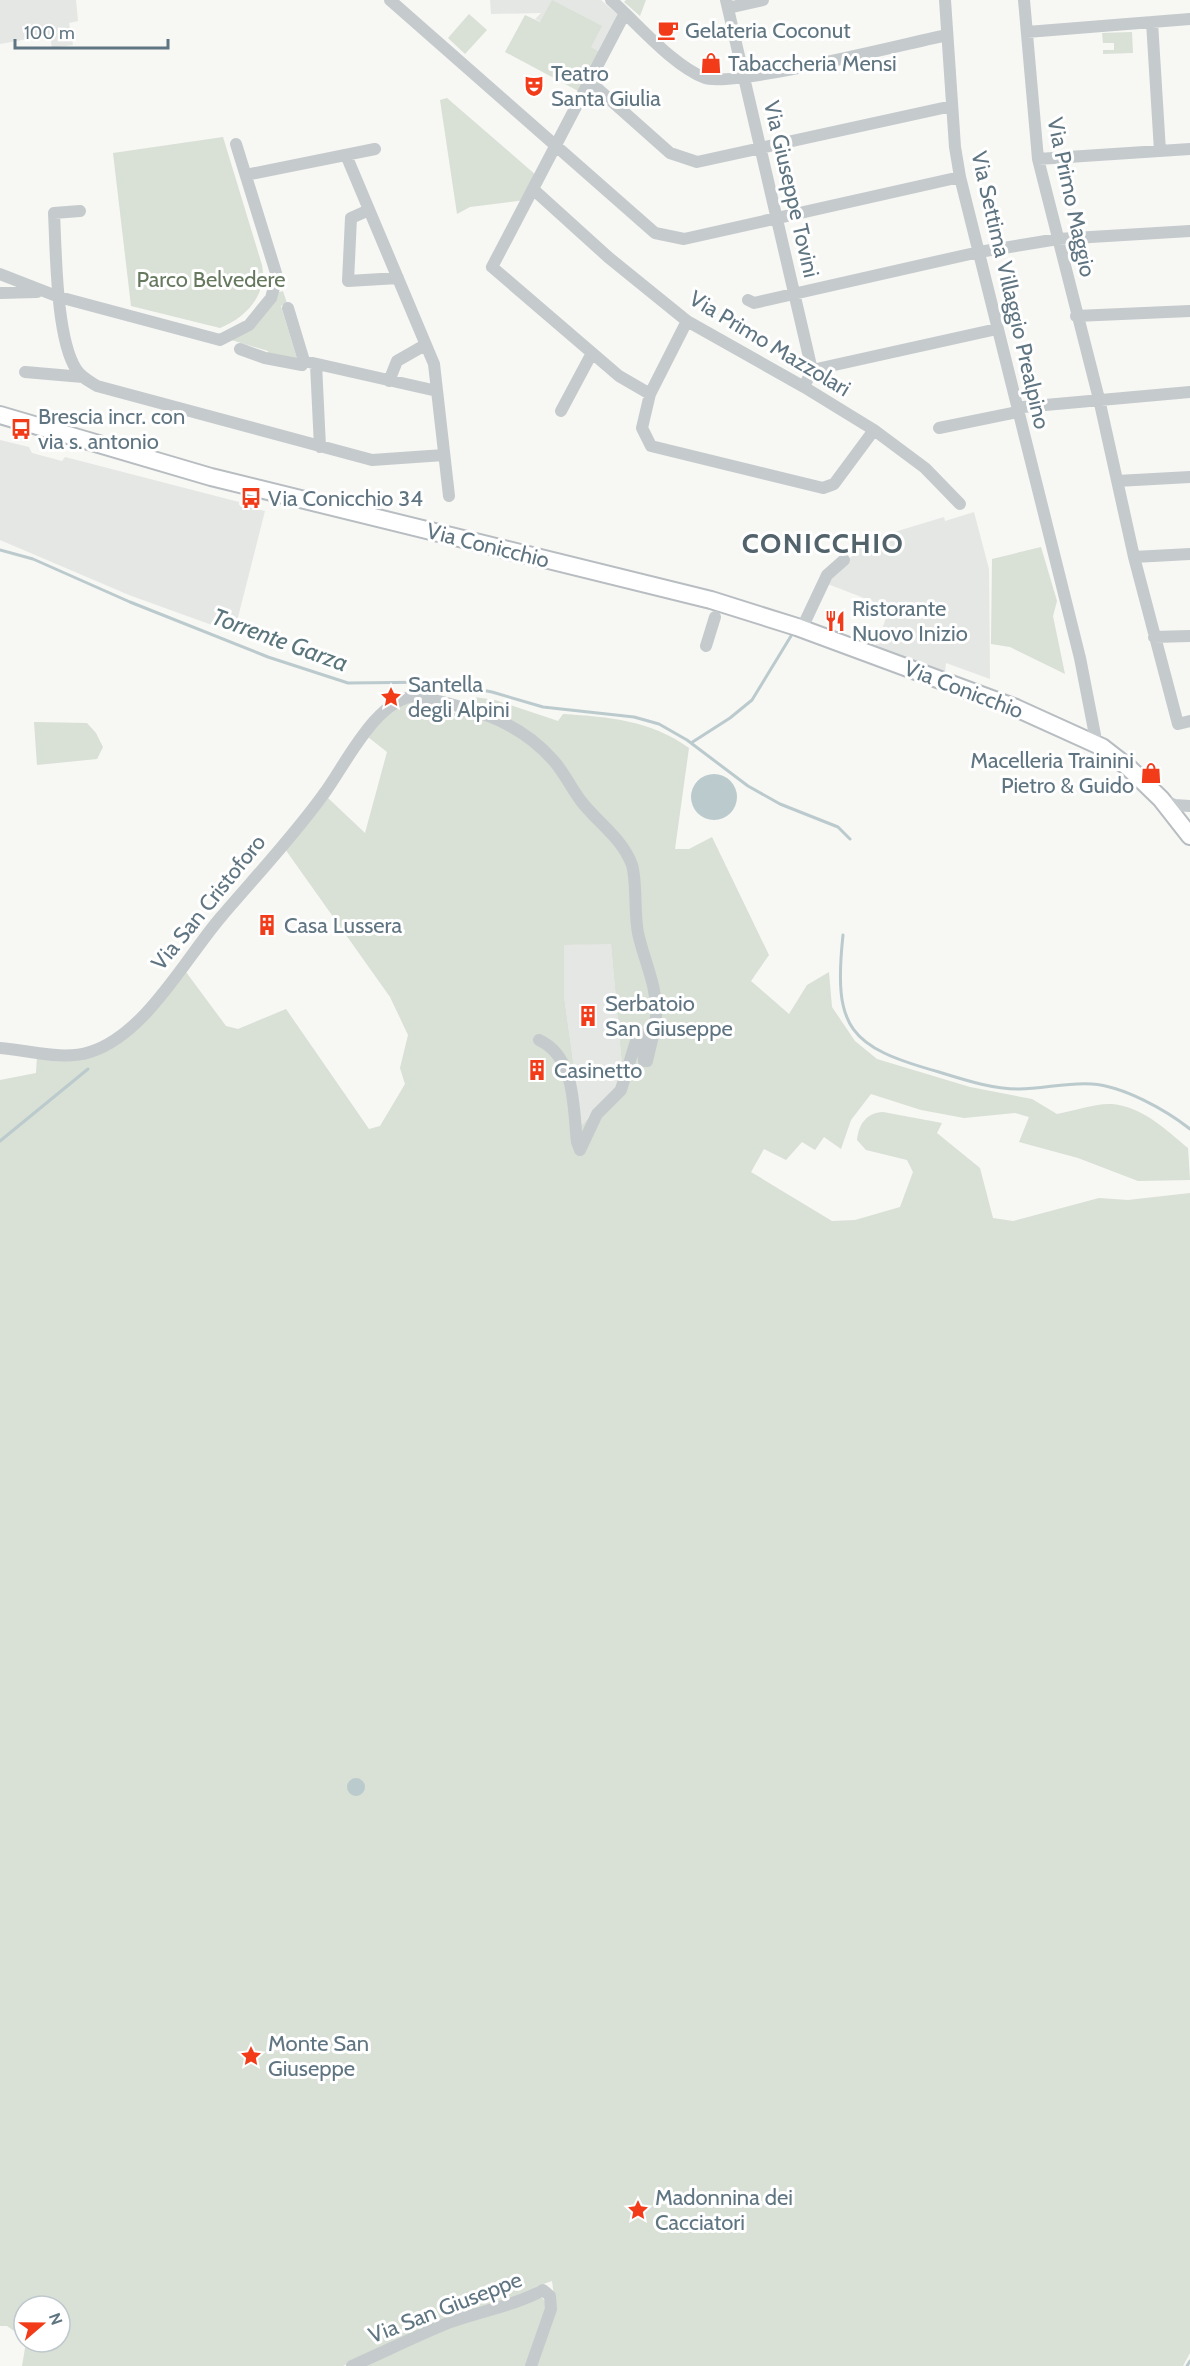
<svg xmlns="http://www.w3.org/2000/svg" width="1190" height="2366" font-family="Cabin,sans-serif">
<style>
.built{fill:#e5e7e5}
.green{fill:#d9e0d5;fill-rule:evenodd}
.water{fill:#bbcacd}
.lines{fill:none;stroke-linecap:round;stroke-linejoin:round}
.stream{stroke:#bbcacd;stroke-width:3}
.secondary-casing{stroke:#b7bdc1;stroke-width:20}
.minor{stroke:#c5cacd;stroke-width:12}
.secondary{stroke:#fff;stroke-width:16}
.labels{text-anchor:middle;stroke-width:6;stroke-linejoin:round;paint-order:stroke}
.poi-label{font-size:22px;fill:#607582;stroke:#fff;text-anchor:start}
.street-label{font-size:22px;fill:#607582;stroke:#fff}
.park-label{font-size:22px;fill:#66795f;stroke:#fff}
.water-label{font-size:24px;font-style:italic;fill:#5a767c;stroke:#fff}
.district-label{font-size:28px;font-weight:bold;letter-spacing:1.5px;fill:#52636c;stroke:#fff}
</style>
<rect width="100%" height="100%" fill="#f7f7f4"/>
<path class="built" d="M 0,0 L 76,0 L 78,21 L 69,23 L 73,45 L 52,48 L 50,35 L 0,44 Z
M 490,0 L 601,0 L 618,15 L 600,52 L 535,19 L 541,13 L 491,14 Z
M 0,440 L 29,447 L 32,453 L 62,461 L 65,457 L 239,502 L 239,505 L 265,511 L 234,633 L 129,595 L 0,540 Z
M 974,512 L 989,569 L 990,679 L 946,663 L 945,672 L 875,647 L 890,608 L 825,583 L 868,540 L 944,517 L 945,521 Z
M 611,943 L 622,1066 L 614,1089 L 595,1108 L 582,1126 L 564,996 L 563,945 Z"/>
<path class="green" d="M 552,0 L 602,26 L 591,47 L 600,52 L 580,92 L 505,52 L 525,15 L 540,22 Z
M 626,0 L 646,0 L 640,16 L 624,2 Z
M 469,14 L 487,30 L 465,54 L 448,38 Z
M 1132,32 L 1133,53 L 1103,54 L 1103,50 L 1114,50 L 1114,43 L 1103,43 L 1102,33 Z
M 447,98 L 537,176 L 525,200 L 470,207 L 457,214 L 440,100 Z
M 223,137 L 262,265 C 268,294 246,318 220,328 L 131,306 L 113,153 Z
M 283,291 L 287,303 L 281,306 L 297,359 L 268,354 L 268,351 L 228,339 C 261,327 260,322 276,293 Z
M 1041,547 L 1057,601 L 1053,616 L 1065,674 L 1010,647 L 991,644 L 992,559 Z
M 474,697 L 495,700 L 558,721 L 563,714 C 609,717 650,720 689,748 L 675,849 L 689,849 L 712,837 L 769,955 L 751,981 L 789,1014 L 807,985 L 829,972 L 832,1007 L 855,1041 L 877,1059 L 970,1087 L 1032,1099 L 1057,1114 C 1073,1111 1096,1103 1112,1104 C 1143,1107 1165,1129 1188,1148 L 1190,1180 L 1138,1181 L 1078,1158 L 1019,1142 L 1029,1117 L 1015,1113 L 964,1118 L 921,1110 L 871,1094 L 851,1120 L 841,1149 L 824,1137 L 815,1150 L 802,1142 L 786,1160 L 764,1149 L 751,1172 L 832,1221 L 855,1220 L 900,1207 L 913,1172 L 907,1160 L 866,1150 L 857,1140 C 859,1124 866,1113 883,1112 L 942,1123 L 937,1133 L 980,1168 L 993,1218 L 1013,1221 L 1099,1198 L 1128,1200 L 1190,1193 L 1190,2353 L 1183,2366 L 535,2366 L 555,2302 L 552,2281 L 535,2287 L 528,2294 L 387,2345 L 343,2366 L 22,2366 L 26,2342 L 60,2342 L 60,2306 L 24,2306 L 24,2338 L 7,2326 L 0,2326 L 0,1080 L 36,1073 L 37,1056 C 54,1056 77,1060 93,1056 C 133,1046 160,1001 186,972 L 226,1026 L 238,1029 L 286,1009 L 369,1129 L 380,1126 L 405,1084 L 400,1068 L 408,1035 L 390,997 L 285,849 L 328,798 L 365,833 L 387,752 L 368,737 L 388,713 L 405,702 L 424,703 L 436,710 L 470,715 ZM 611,944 L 622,1066 L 614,1089 L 582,1125 L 564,996 L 564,945 Z
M 34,722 L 87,723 L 96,733 L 103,747 L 97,759 L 37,765 Z
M 540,2295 L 548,2305 L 525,2366 L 360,2366 L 451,2327 Z"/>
<path class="water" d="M691 797a23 23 0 1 1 46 0a23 23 0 1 1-46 0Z
M347 1787a9 9 0 1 1 18 0a9 9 0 1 1-18 0Z"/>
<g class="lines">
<path class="stream" d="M 0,550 L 33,559 L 130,602 L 268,657 L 348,683 L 441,682 L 492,692 L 543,707 L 634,717 L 659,724 L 687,740 L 748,786 L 780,804 L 838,827 L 850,839
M 494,556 L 545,568
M 691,743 L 730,718 L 752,700 L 791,636
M 843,935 C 833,1029 849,1047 939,1072 C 965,1080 992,1089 1019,1089 C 1043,1089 1068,1082 1092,1084 C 1123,1086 1166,1110 1190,1129
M 0,1141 L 88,1069
M 1187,2366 L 1190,2361"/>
<defs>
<path id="secondary" d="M 0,415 L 211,477 L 711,600 L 797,627 L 1016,708 L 1102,747 L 1129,768 L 1161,799 L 1190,836"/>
</defs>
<use href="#secondary" class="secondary-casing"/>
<path class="minor" d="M 390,0 L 655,233 L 684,239 L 960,177
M 611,0 C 638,24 672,65 705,78 C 731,88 908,43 947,35
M 726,0 L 812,370 L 804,387
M 945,0 L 955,147 L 960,177 L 1080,658 L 1095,735
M 1024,0 L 1038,159 L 1099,399 L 1134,557 L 1178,724 L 1190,721
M 728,8 L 763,0
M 625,13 L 492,267 L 619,376 L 650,394
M 1152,22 L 1160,151
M 1027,32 L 1190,19
M 589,81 L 670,153 L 697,162 L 952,106
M 346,155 L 434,364 L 449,496
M 1038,159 L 1190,149
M 246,175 L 375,149
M 534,190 L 608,257 L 687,321 L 804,387 L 874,430 L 925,468 L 960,504
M 369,210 L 351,218 L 348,281 L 398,278
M 80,211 L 54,213 C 56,251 56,338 76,369 C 81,377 89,381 97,386 L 372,460 L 444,455
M 0,274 L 59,297 L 220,340 L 249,325 L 271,298 L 275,284 L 276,273 L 236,144
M 0,293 L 37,292
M 748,300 L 754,303 L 979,252 L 1058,239 L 1190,231
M 288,308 L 304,361
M 1076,316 L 1190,311
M 687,321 L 650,394 L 642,428 L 651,446 L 823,488 L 834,484 L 874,430
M 240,349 L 265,358 L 302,365 L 304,361 L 437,391
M 316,364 L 320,447
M 812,370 L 997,329
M 25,372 L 83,377
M 389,381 L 397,361 L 425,345
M 561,411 L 592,353
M 939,428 L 1018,412 L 1023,407 L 1190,392
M 1117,481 L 1190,477
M 1134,557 L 1190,554
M 802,628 L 827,575 L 844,560
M 1154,637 L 1190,636
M 706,646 L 715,617
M 1162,800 L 1175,805 L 1190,806
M 539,1040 C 576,1057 573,1108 577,1142 L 580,1150
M 0,1048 C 29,1050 62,1061 90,1052 C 145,1035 185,959 221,917 C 255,877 292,838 323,795 C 345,766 376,698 416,696 C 469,708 516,718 553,760 C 564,772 571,788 581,801 C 598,823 622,838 632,865 C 637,881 634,913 638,933 C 644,961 658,987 656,1017 C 655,1031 650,1047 647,1061 L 644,1061 L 642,1034 L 636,1041 L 621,1090 L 597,1114 L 580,1150
M 352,2366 C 384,2352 416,2336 448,2323 C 480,2311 514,2306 543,2290 L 550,2296 L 551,2309 L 531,2366"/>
<use href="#secondary" class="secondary"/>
</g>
<defs>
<symbol id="cafe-bare" viewBox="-9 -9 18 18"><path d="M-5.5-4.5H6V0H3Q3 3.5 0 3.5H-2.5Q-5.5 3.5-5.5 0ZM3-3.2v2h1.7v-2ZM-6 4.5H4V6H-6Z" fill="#f23b19" stroke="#fff" stroke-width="2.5" paint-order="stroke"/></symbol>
<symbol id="shop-bare" viewBox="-9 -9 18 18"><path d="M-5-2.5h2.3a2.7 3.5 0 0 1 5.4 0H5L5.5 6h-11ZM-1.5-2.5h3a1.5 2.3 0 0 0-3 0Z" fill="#f23b19" stroke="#fff" stroke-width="2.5" paint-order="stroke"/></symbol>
<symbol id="theatre-bare" viewBox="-9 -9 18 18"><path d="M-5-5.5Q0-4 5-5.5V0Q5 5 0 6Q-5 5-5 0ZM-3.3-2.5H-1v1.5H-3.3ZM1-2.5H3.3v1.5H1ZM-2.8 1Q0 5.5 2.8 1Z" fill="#f23b19" stroke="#fff" stroke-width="2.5" paint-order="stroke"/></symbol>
<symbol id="bus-bare" viewBox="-9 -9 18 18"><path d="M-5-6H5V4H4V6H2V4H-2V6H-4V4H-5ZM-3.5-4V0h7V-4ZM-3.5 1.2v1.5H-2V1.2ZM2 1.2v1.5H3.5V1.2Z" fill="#f23b19" stroke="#fff" stroke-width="2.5" paint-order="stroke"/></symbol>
<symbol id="restaurant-bare" viewBox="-9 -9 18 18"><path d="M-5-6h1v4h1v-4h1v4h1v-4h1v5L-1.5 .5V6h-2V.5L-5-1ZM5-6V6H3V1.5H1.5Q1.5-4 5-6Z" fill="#f23b19" stroke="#fff" stroke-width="2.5" paint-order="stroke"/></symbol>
<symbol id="sight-bare" viewBox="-9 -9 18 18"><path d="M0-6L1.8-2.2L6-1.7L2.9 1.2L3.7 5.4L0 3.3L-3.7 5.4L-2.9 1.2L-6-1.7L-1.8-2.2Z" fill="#f23b19" stroke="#fff" stroke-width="2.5" paint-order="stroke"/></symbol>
<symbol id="building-bare" viewBox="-9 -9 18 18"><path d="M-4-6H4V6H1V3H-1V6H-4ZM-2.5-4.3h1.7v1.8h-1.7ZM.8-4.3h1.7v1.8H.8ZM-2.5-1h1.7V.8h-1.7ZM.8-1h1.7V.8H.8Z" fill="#f23b19" stroke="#fff" stroke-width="2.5" paint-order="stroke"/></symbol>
</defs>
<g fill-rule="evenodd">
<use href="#cafe-bare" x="653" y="15" width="30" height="30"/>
<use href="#shop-bare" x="696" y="48" width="30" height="30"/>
<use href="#theatre-bare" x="519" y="71" width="30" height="30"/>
<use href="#bus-bare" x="6" y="414" width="30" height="30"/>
<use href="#bus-bare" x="236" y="483" width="30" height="30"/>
<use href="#restaurant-bare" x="820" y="606" width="30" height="30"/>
<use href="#sight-bare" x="376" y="682" width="30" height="30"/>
<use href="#shop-bare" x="1136" y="758" width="30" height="30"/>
<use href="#building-bare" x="252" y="910" width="30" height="30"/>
<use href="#building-bare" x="573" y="1001" width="30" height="30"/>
<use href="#building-bare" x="522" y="1055" width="30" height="30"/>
<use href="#sight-bare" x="236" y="2041" width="30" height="30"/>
<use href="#sight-bare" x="623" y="2195" width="30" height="30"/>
</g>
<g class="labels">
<g class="poi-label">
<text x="685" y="38">Gelateria Coconut</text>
<text x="728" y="71">Tabaccheria Mensi</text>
<text x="551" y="81">Teatro<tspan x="551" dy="25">Santa Giulia</tspan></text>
<text x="38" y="424">Brescia incr. con<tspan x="38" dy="25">via s. antonio</tspan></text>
<text x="268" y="506">Via Conicchio 34</text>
<text x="852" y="616">Ristorante<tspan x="852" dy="25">Nuovo Inizio</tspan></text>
<text x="408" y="692">Santella<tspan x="408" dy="25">degli Alpini</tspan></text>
<text x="1134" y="768" text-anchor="end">Macelleria Trainini<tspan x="1134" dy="25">Pietro &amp; Guido</tspan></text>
<text x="284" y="933">Casa Lussera</text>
<text x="605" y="1011">Serbatoio<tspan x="605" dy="25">San Giuseppe</tspan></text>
<text x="554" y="1078">Casinetto</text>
<text x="268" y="2051">Monte San<tspan x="268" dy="25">Giuseppe</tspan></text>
<text x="655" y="2205">Madonnina dei<tspan x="655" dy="25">Cacciatori</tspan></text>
</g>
<g class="street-label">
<text transform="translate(792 189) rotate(77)" y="8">Via Giuseppe Tovini</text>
<text transform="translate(1072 197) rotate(78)" y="8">Via Primo Maggio</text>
<text transform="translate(1011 290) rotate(77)" y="8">Via Settima Villaggio Prealpino</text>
<text transform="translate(770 343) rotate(31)" y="8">Via Primo Mazzolari</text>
<text transform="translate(488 545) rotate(14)" y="8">Via Conicchio</text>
<text transform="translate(964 689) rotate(21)" y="8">Via Conicchio</text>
<text transform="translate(208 902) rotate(-51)" y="8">Via San Cristoforo</text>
<text transform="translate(445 2307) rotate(-21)" y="8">Via San Giuseppe</text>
</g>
<g class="park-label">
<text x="211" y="287">Parco Belvedere</text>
</g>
<g class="water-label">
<text transform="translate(280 640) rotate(20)" y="8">Torrente Garza</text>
</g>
<g class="district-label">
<text x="823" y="553">CONICCHIO</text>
</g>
</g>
<g transform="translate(42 2324) rotate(70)"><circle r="28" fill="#ffffff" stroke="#bfc8cd" stroke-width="1.5"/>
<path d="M0-4.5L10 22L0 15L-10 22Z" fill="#f23b19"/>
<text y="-9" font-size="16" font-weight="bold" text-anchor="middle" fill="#607582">N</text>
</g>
<path d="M15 39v9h153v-9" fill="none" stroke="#607582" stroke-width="3"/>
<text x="24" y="39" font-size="18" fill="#607582" stroke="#ffffff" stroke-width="4.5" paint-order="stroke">100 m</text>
</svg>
